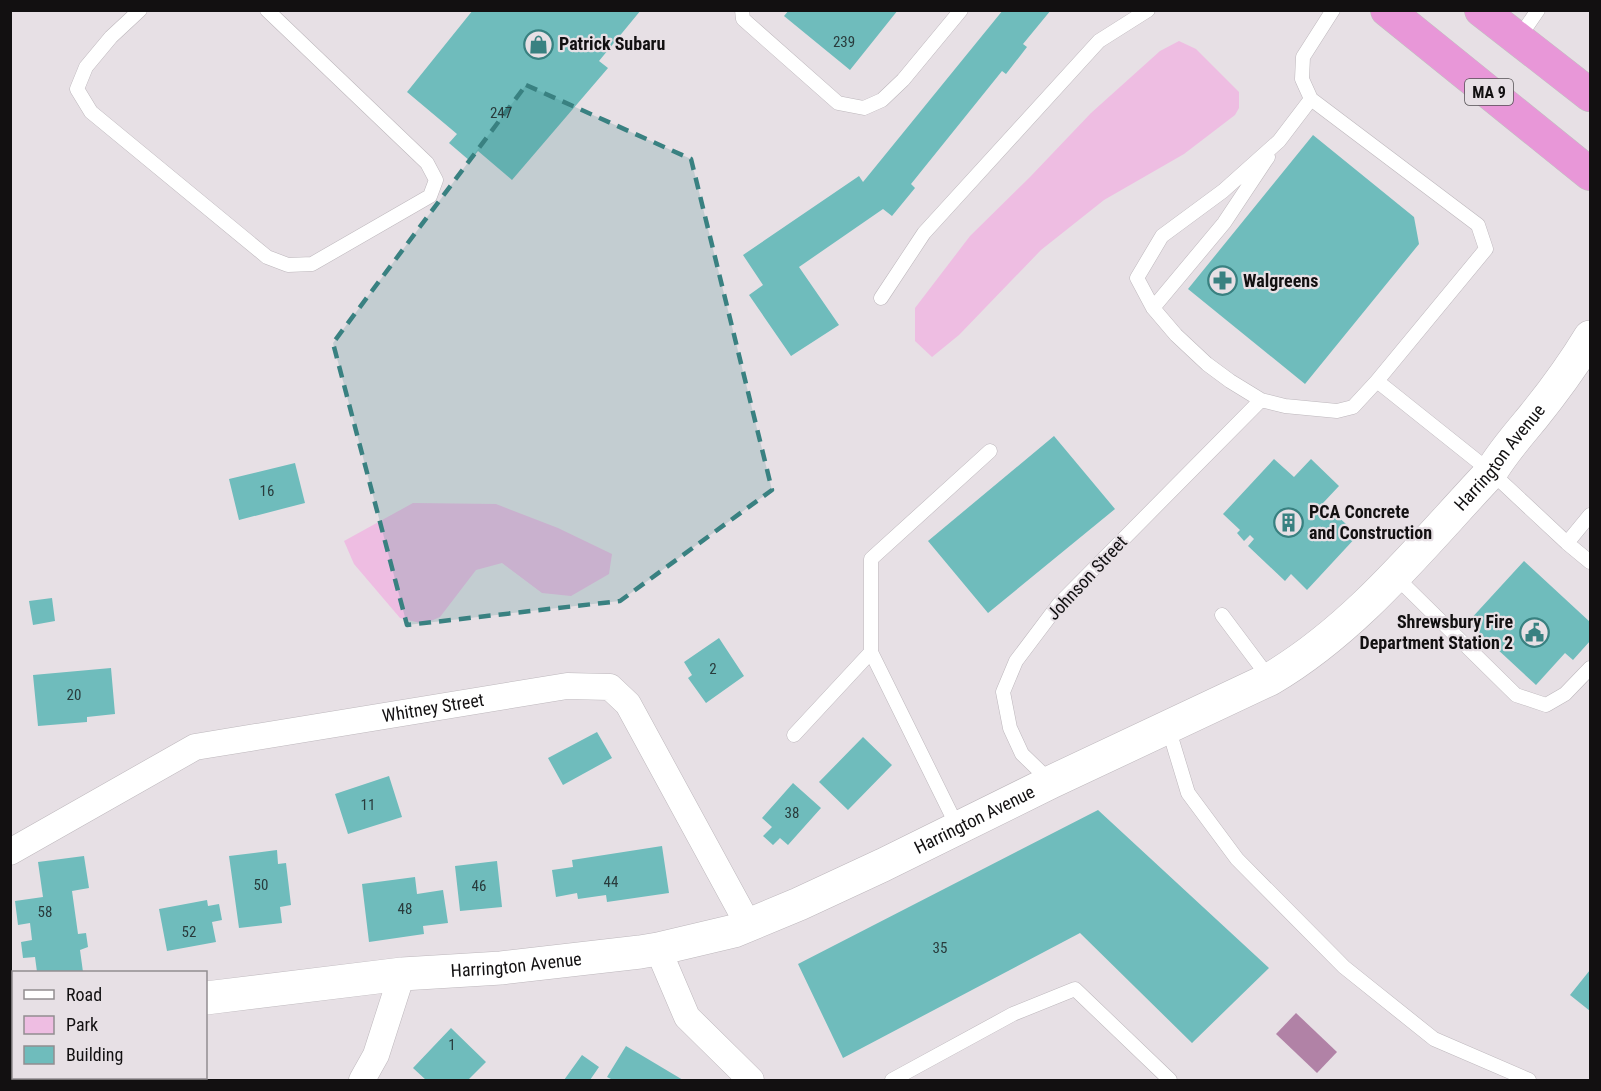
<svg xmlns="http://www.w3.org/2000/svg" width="1601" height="1091" font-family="'Roboto Condensed',sans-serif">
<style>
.green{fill:#eebde2}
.water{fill:#b182a6}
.building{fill:#6fbcbc}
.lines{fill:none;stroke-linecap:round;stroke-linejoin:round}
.service-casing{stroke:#bdb7bc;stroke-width:15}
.minor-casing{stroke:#bdb7bc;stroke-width:27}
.secondary-casing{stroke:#bdb7bc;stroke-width:34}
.trunk-casing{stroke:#c1c1c1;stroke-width:34}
.service{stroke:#fff;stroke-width:14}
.minor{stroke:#fff;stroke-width:26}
.secondary{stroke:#fff;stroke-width:33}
.trunk{stroke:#e897d8;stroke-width:33}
.marked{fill:#398181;fill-opacity:0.2;stroke:#398181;stroke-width:4.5;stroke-dasharray:12 8;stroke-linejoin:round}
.labels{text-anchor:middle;stroke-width:4.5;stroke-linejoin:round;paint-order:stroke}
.number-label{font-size:15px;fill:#293b3c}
.shield{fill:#e7e0e5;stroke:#524e51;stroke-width:1.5}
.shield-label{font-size:16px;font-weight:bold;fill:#121011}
.poi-label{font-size:18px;font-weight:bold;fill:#121011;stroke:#e7e0e5;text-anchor:start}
.street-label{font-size:18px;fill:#121011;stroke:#e7e0e5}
</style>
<rect width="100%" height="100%" fill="#e7e0e5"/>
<path class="green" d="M 1179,41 L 1196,49 L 1239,92 L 1239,108 L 1235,115 L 1184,154 L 1104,200 L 1041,250 L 959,335 L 932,357 L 915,341 L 915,308 L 970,236 L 1030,177 L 1091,113 L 1160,51 Z
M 413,503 L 496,504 L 558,528 L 612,554 L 609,574 L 571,596 L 542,593 L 502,563 L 476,570 L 440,617 L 424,624 L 400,618 L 354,564 L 344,541 Z"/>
<path class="water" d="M 1296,1013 L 1337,1052 L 1317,1073 L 1276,1034 Z"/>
<path class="building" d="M 473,10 L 641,10 L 599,61 L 608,68 L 512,180 L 478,151 L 470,161 L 449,143 L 457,134 L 407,92 Z
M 789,10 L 898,10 L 850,70 L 784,16 Z
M 1003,10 L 1051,10 L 1023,44 L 1027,47 L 1006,74 L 1002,71 L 911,184 L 915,188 L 892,216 L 883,209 L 799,267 L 839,325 L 791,356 L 749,295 L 763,285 L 743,255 L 859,176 L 863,182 Z
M 1313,135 L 1414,217 L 1419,244 L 1305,384 L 1188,289 Z
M 1054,436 L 1115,509 L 988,613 L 928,541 Z
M 1274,459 L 1294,477 L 1311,459 L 1339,486 L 1323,503 L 1358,535 L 1307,590 L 1291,574 L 1285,581 L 1248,546 L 1254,539 L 1250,535 L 1244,541 L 1237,533 L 1240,530 L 1223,514 Z
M 295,463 L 305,503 L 239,520 L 229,479 Z
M 1524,561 L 1590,622 L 1590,641 L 1573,660 L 1565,653 L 1536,685 L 1468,622 Z
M 52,598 L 55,621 L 33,625 L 29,601 Z
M 719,638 L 744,676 L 706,703 L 688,678 L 692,675 L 684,662 Z
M 111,668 L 115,714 L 87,717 L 87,722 L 38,726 L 33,675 Z
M 597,732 L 612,758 L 563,785 L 548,758 Z
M 863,737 L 892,765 L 848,810 L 819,782 Z
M 389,776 L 402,817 L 348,834 L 335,794 Z
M 793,783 L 821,808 L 788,845 L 780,838 L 773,845 L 763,836 L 772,827 L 762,818 Z
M 1098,810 L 1269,968 L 1192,1043 L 1080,933 L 843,1058 L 798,964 Z
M 662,846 L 669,893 L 607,902 L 606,895 L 578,899 L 577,893 L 556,897 L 552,870 L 573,867 L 572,860 Z
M 277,850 L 278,864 L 286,863 L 291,905 L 280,907 L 282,923 L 239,928 L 229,856 Z
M 84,856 L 89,888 L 72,891 L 78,934 L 86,933 L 88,947 L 80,950 L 83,972 L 37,972 L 35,957 L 23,958 L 21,942 L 32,940 L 30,923 L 18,925 L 15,901 L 43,897 L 38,862 Z
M 497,861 L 502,907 L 460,911 L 455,866 Z
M 415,877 L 417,894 L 443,890 L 448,923 L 423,926 L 424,934 L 369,942 L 362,884 Z
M 207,900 L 208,906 L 219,904 L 222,920 L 212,922 L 216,942 L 167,951 L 159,909 Z
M 1590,970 L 1590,1011 L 1570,995 Z
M 451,1028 L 486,1062 L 468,1080 L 426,1080 L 413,1068 Z
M 626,1046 L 683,1080 L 613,1080 L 607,1077 Z
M 582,1055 L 599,1067 L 590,1080 L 564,1080 Z"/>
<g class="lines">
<defs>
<path id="service" d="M 140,10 L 111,37 L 86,67 L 77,89 L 91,112 L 267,257 L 288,265 L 312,264 L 430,196 L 436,180 L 427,163 L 267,10
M 742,10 L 743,19 L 838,103 L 864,108 L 882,100 L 903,80 L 961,10
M 1333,10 L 1303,57 L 1302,79 L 1311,99 L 1478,225 L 1486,249 L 1377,381 L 1491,472 L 1567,543 L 1590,515
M 1518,39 L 1538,10
M 1311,99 L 1279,141 L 1223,191 L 1162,236 L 1137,278 L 1153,308 L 1176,335 L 1207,364 L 1230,381 L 1261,400 L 1285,406 L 1337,411 L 1353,407 L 1377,381
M 881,298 L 924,233 L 1099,41 L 1148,10
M 1153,308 L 1224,223 L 1268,157
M 1567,543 L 1590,562
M 1394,575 L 1516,695 L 1546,705 L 1565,694 L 1590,668
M 1222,615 L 1270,679
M 871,652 L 871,559 L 990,451
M 1168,727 L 1188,793 L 1237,859 L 1344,967 L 1434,1039 L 1529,1080
M 794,735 L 871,652 L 958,828
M 1051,782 L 1022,754 L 1010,728 L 1003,692 L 1016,661 L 1059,604 L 1261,400
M 892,1080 L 1013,1014 L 1075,989 L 1170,1080"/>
<g id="minor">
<path id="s1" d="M 10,852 L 195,747 L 567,686 L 610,687 L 628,704 L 749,926"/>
<path d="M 658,949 L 687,1017 L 751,1080"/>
<path d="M 10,1018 L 14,1019"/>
<path d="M 362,1080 L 376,1055 L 402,974"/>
</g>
<g id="secondary">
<path id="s2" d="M 206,998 L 402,974 L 501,968 L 640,952 L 658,949 L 734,931 L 799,904 L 883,865 L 1051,782 L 1270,679 C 1357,628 1422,545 1491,472 C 1503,452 1518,435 1533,417 C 1554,391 1573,365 1590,337"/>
<path d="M 10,1052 L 14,1051"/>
</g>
<path id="trunk" d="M 1387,10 L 1590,174
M 1481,10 L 1590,95"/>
</defs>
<use href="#service" class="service-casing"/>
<use href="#minor" class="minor-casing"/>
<use href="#secondary" class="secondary-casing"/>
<use href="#trunk" class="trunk-casing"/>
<use href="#service" class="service"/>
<use href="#minor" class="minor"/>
<use href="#secondary" class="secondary"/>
<use href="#trunk" class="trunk"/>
</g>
<path class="marked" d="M 526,85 L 691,159 L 772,490 L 620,601 L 407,625 L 333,343 Z"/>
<defs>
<symbol id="shop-ring" viewBox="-11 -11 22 22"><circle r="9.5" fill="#e7e0e5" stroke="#398181" stroke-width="1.5"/><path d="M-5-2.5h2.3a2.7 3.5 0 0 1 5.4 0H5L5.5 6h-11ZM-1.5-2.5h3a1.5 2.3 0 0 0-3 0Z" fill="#398181"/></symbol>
<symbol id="pharmacy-ring" viewBox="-11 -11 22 22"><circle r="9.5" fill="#e7e0e5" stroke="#398181" stroke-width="1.5"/><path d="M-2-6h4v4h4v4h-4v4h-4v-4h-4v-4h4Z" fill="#398181"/></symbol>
<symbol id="building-ring" viewBox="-11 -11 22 22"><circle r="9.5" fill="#e7e0e5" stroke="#398181" stroke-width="1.5"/><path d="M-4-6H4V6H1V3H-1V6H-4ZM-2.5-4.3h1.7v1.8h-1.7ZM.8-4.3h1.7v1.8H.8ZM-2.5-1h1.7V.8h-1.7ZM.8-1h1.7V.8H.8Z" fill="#398181"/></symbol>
<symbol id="civic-ring" viewBox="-11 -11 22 22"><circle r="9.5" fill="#e7e0e5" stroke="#398181" stroke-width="1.5"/><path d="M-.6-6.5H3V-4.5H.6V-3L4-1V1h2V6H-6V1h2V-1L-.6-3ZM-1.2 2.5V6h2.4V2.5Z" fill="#398181"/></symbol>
</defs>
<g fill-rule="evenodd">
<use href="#shop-ring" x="522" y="28" width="33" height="33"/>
<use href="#pharmacy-ring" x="1206" y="264" width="33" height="33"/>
<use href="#building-ring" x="1272" y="506" width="33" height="33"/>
<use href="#civic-ring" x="1518" y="616" width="33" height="33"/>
</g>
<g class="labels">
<g class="number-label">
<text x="844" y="47">239</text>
<text x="501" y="118">247</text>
<text x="267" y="496">16</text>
<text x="713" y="674">2</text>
<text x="74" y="700">20</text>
<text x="368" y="810">11</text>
<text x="792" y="818">38</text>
<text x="611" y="887">44</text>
<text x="261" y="890">50</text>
<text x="479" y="891">46</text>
<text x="405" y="914">48</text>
<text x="45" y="917">58</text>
<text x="189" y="937">52</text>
<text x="940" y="953">35</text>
<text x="452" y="1050">1</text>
</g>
<rect class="shield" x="1465" y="79" width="48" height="26" rx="4.5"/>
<g class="shield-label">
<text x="1489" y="98">MA 9</text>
</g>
<g class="poi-label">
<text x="559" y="50">Patrick Subaru</text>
<text x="1243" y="287">Walgreens</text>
<text x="1309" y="518">PCA Concrete<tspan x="1309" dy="21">and Construction</tspan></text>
<text x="1513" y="628" text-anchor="end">Shrewsbury Fire<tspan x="1513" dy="21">Department Station 2</tspan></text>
</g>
<g class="street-label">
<text dy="6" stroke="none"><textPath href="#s2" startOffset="1446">Harrington Avenue</textPath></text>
<text transform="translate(1087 578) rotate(-47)" y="6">Johnson Street</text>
<text dy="6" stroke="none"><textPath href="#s1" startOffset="454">Whitney Street</textPath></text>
<text dy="6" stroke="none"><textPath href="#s2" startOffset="798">Harrington Avenue</textPath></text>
<text dy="6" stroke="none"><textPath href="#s2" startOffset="312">Harrington Avenue</textPath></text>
</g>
</g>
<rect width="1601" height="1091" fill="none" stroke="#121011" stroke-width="24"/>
<rect x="12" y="971" width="195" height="108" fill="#e7e0e5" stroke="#928d90" stroke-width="1.5"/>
<rect x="24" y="990" width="30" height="9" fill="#ffffff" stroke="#928d90" stroke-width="1.5"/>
<text x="66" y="1001" font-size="18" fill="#121011">Road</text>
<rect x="24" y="1016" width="30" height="18" fill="#eebde2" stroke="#928d90" stroke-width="1.5"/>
<text x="66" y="1031" font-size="18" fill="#121011">Park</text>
<rect x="24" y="1046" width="30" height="18" fill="#6fbcbc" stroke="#928d90" stroke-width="1.5"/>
<text x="66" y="1061" font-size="18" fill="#121011">Building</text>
</svg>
